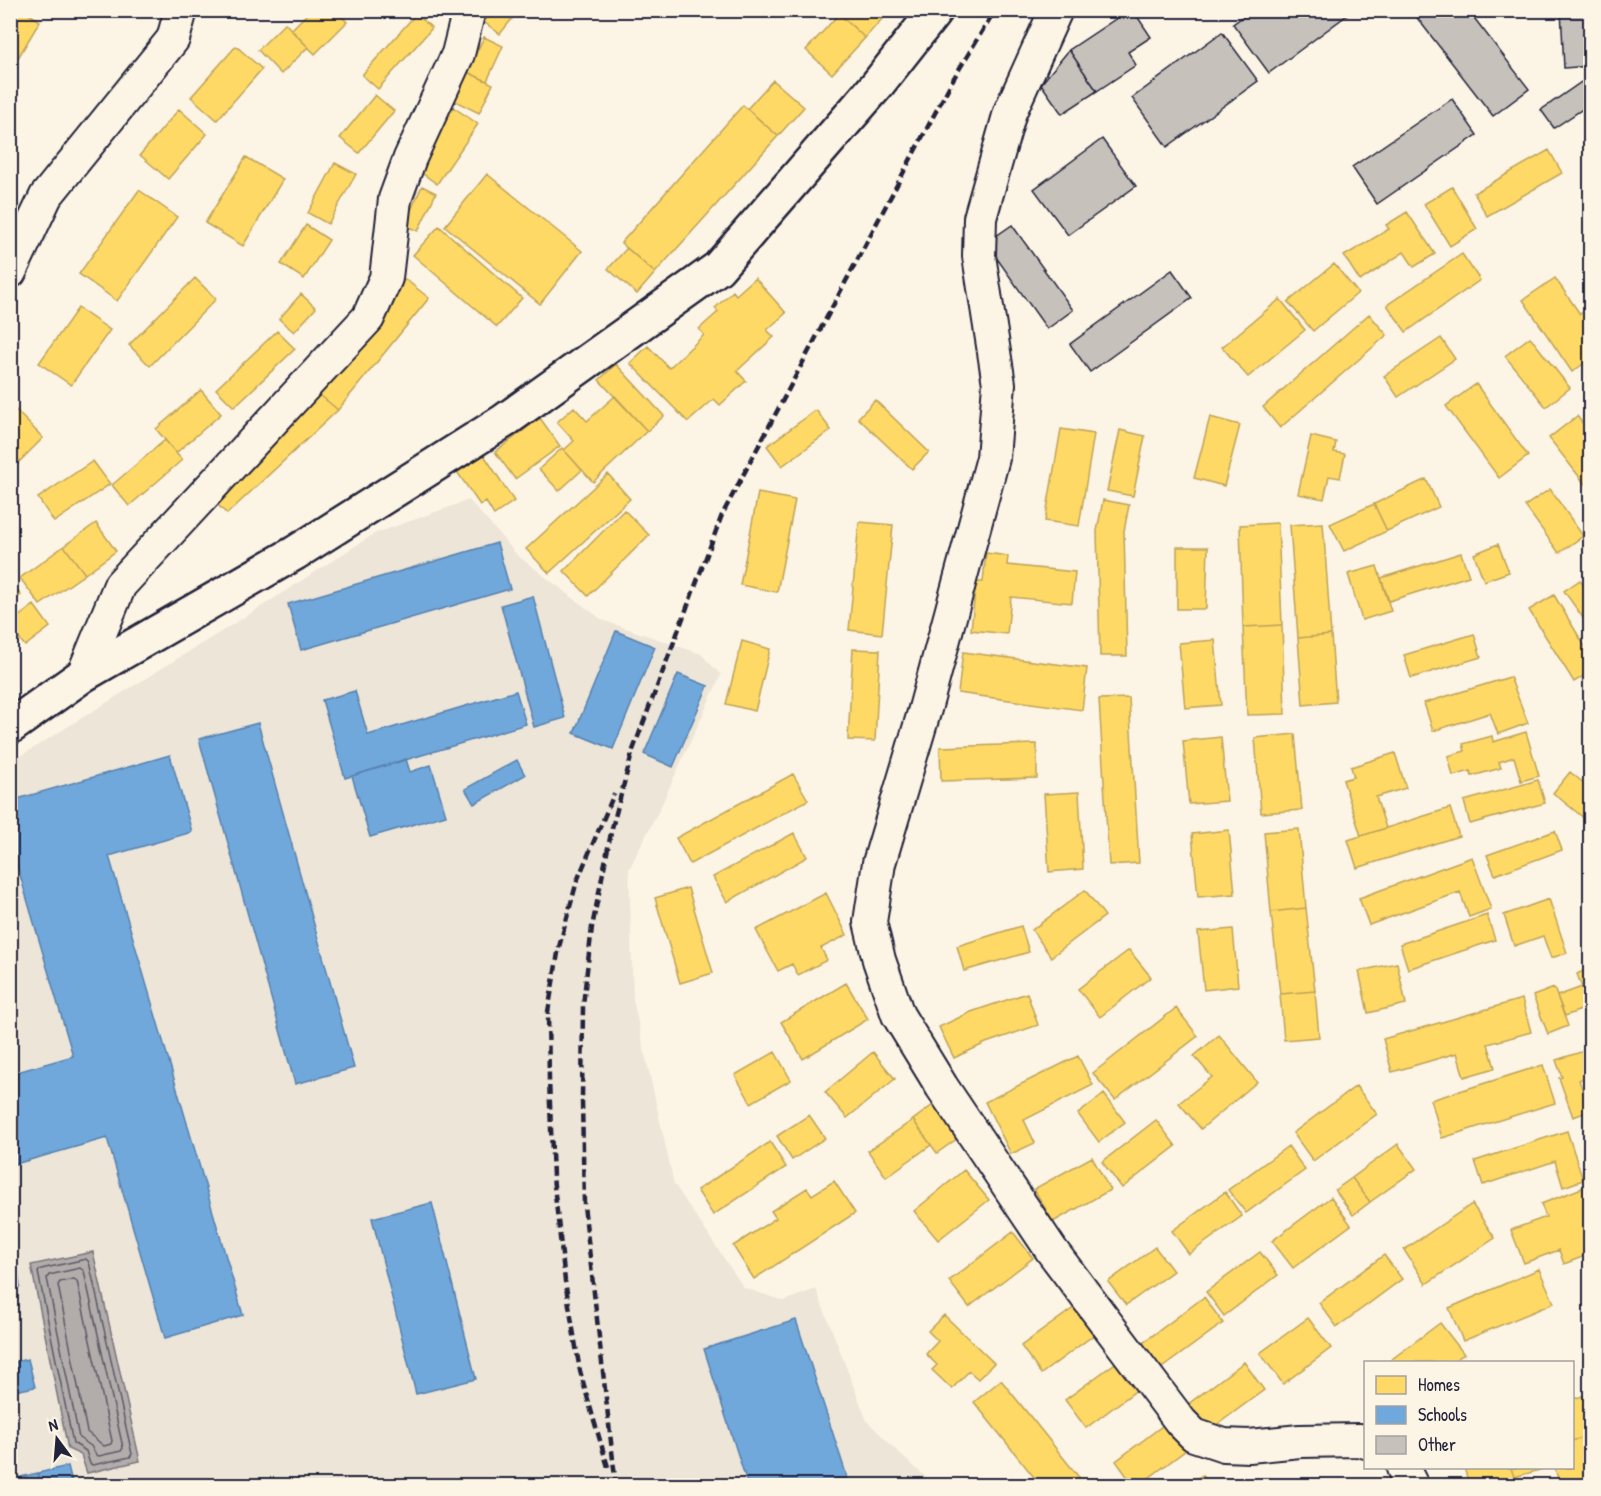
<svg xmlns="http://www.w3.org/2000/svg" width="1601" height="1496" font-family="'Patrick Hand',sans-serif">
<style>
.built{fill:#ece5d8}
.water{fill:#b2adab;stroke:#78757e;stroke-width:1.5}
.homes{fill:#ffd966;stroke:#bda259;stroke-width:1.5}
.schools{fill:#6fa8dc;stroke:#5880ac;stroke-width:1.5}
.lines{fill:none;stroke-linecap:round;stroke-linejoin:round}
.shore{stroke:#5c5a68;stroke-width:1.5}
.building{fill:#c6c1bb;stroke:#22223b;stroke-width:1.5}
.minor-casing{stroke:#22223b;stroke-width:36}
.tertiary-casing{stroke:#22223b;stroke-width:38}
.minor{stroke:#fcf5e5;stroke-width:32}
.tertiary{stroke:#fcf5e5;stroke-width:33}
.rail{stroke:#22223b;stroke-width:4.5;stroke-dasharray:9 4.5;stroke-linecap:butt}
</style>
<rect width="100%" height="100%" fill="#fcf5e5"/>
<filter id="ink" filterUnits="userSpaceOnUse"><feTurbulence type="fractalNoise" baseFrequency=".0167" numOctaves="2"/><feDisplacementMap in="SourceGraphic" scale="12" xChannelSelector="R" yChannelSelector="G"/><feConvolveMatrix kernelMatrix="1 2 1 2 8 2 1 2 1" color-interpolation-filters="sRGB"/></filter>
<g filter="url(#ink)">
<path class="built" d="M 469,500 L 518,556 L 602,620 L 701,654 L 721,675 L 659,810 L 629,869 L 633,1000 L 674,1184 L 744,1288 L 784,1301 L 816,1289 L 867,1421 L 903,1457 L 935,1485 L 11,1486 L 11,767 L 19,757 L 256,610 L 374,534 Z"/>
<path class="water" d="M 93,1252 L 140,1461 L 87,1473 L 81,1455 L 68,1449 L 31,1265 Z"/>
<path class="homes" d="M 10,10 L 23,10 L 40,21 L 18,58 L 10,53 Z
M 311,10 L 336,10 L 347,22 L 315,54 L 291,30 Z
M 493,10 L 519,10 L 500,34 L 484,22 Z
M 835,10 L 890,10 L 865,38 Z
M 416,14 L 432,28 L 378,89 L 362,75 Z
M 839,14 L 865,38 L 832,74 L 806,50 Z
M 285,23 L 308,47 L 281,74 L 258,50 Z
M 484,37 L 503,46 L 487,81 L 467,72 Z
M 236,46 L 262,69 L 217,120 L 191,97 Z
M 467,72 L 493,84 L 479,113 L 453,100 Z
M 773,80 L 804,107 L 778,136 L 747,109 Z
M 375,95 L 394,111 L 359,153 L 340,138 Z
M 743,105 L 778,136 L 655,273 L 621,243 Z
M 453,107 L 478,124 L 437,184 L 412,166 Z
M 179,109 L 207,134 L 168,179 L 140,155 Z
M 1549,150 L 1562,173 L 1487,216 L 1474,193 Z
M 246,157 L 283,179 L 243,246 L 205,223 Z
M 335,163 L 356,174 L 328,224 L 308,213 Z
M 487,174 L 582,251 L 540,304 L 445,226 Z
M 422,186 L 436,193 L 418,231 L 404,225 Z
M 1452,187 L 1477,229 L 1450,246 L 1424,204 Z
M 139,190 L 177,217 L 117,301 L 79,274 Z
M 1407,212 L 1435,254 L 1414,267 L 1404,252 L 1360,281 L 1344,256 L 1389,229 L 1386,225 Z
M 306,225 L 329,240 L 304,279 L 281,264 Z
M 439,226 L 522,298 L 497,327 L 413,255 Z
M 627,248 L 655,273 L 637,294 L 608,269 Z
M 1462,254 L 1480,280 L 1406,332 L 1387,305 Z
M 1334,264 L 1358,293 L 1313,331 L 1288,302 Z
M 195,278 L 216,299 L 150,366 L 129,345 Z
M 755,278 L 786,313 L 767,330 L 774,337 L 737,371 L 746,381 L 720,405 L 714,399 L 688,422 L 630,363 L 648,346 L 669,368 L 704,335 L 699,329 L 718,312 L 715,308 L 733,291 L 736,295 Z
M 1555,278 L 1580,314 L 1588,309 L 1590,313 L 1590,362 L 1589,360 L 1572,372 L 1523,300 Z
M 405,279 L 429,298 L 338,410 L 315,391 Z
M 301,294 L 316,308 L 294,332 L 279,319 Z
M 1280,299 L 1305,330 L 1248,377 L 1222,347 Z
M 78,308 L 110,330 L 71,385 L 39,363 Z
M 1369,314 L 1387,335 L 1280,428 L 1263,407 Z
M 277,331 L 295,349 L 234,407 L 216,389 Z
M 1530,337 L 1570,388 L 1546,407 L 1505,356 Z
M 1441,338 L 1455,359 L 1398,397 L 1384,376 Z
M 616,364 L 664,416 L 647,431 L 599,380 Z
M 1476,384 L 1528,456 L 1499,478 L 1446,406 Z
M 201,390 L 221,414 L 176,453 L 156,429 Z
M 315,391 L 338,410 L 227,514 L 209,496 Z
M 615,396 L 647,431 L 593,482 L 564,450 L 574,441 L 557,422 L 574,407 L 587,421 Z
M 875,400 L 929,452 L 912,469 L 858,418 Z
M 10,404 L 43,438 L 15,466 L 10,461 Z
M 816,410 L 831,430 L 782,466 L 767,446 Z
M 1577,416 L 1590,433 L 1590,488 L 1589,489 L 1549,438 Z
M 1210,417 L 1240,425 L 1224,486 L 1194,478 Z
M 540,418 L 560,446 L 515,479 L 495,452 Z
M 1061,429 L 1094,434 L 1079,526 L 1045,521 Z
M 1120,430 L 1145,436 L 1133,496 L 1107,491 Z
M 1311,436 L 1336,442 L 1334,452 L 1345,454 L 1340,478 L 1329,476 L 1324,499 L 1298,494 Z
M 165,440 L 182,460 L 129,506 L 112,485 Z
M 562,448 L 582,470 L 559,491 L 539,469 Z
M 482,452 L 514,501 L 494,515 L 486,502 L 480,505 L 455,469 Z
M 93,461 L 110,484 L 54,522 L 38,498 Z
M 608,474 L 630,499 L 549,573 L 526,549 Z
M 1426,479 L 1439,507 L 1387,531 L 1374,504 Z
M 1550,489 L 1583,536 L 1559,553 L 1525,506 Z
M 758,493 L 795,500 L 777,592 L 740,585 Z
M 1103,500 L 1129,505 L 1124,531 L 1127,656 L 1100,656 L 1097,531 Z
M 1374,504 L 1387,531 L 1344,551 L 1330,524 Z
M 624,510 L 649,535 L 588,596 L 564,571 Z
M 859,522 L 893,525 L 882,634 L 849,630 Z
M 96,523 L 116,551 L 85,574 L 64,546 Z
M 1278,523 L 1282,625 L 1243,627 L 1240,525 Z
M 1323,523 L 1331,635 L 1298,638 L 1290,525 Z
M 1498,544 L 1509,572 L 1484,581 L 1474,554 Z
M 64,546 L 85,574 L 40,605 L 20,578 Z
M 1177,547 L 1208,547 L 1206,609 L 1177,609 Z
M 986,553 L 1008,556 L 1007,565 L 1075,572 L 1072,603 L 1011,597 L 1007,634 L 971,630 L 976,582 L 983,582 Z
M 1461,553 L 1469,576 L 1389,601 L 1381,578 Z
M 1377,566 L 1391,611 L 1362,620 L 1348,574 Z
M 1580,580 L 1590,594 L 1590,628 L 1564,591 Z
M 10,581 L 21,595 L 10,603 Z
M 1554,595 L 1590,655 L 1590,672 L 1574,682 L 1529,610 Z
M 34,605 L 50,627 L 25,646 L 10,627 L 10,623 Z
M 1282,625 L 1285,714 L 1247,715 L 1243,627 Z
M 1474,634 L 1481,657 L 1411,678 L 1404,655 Z
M 1331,635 L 1336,702 L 1303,705 L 1298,638 Z
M 1215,640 L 1221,705 L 1185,708 L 1179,643 Z
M 742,641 L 770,649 L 755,711 L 726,704 Z
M 853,649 L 880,650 L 875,741 L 848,740 Z
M 963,652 L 1087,668 L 1082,710 L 958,693 Z
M 1510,677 L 1528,723 L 1498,734 L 1490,713 L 1433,731 L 1424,703 Z
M 1129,698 L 1139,863 L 1109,865 L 1099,699 Z
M 1526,732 L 1539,776 L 1521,781 L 1514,757 L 1499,762 L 1501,768 L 1472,776 L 1470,771 L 1453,776 L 1448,756 L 1465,751 L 1463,744 L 1492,736 L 1493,742 Z
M 1295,734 L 1302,810 L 1261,813 L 1255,738 Z
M 1221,737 L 1227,801 L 1189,804 L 1183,741 Z
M 1037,744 L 1037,778 L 941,781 L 940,747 Z
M 1395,753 L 1406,788 L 1376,797 L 1386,828 L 1361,836 L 1343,780 L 1354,777 L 1351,767 Z
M 1570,772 L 1590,788 L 1590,823 L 1553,793 Z
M 793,774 L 808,800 L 690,864 L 676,838 Z
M 1538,780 L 1545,803 L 1470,824 L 1464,801 Z
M 1079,792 L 1083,869 L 1049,872 L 1044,794 Z
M 1450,808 L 1459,836 L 1357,868 L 1348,840 Z
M 1299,829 L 1306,908 L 1271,912 L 1264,832 Z
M 1229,830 L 1235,894 L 1198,897 L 1192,834 Z
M 1555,831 L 1562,850 L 1495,875 L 1487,855 Z
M 794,833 L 807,857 L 727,902 L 713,877 Z
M 1472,857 L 1491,909 L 1469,917 L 1460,892 L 1369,925 L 1359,898 Z
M 688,888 L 713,973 L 680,983 L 655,898 Z
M 1085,890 L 1105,916 L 1051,957 L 1032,930 Z
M 826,893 L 847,935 L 821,948 L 827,960 L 798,975 L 792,964 L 778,971 L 756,930 Z
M 1549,899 L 1567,953 L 1551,958 L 1543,936 L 1514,946 L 1504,915 Z
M 1306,908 L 1315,991 L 1280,994 L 1271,912 Z
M 1487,915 L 1495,940 L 1408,969 L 1400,944 Z
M 1021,926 L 1029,952 L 964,971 L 957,946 Z
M 1233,929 L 1238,986 L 1204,990 L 1198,932 Z
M 1129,950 L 1151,977 L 1100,1017 L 1078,989 Z
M 1397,963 L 1406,1004 L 1368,1013 L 1359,971 Z
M 1590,968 L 1590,1010 L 1577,974 Z
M 846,983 L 868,1019 L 803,1059 L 781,1022 Z
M 1582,987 L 1589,1007 L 1565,1016 L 1557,996 Z
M 1554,988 L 1568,1026 L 1548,1034 L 1533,996 Z
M 1315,991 L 1319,1037 L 1284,1040 L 1280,994 Z
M 1027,993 L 1038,1025 L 986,1043 L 954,1058 L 939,1027 L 971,1012 Z
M 1522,999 L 1531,1032 L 1488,1044 L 1495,1068 L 1464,1077 L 1457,1053 L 1392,1072 L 1383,1039 Z
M 1176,1008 L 1198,1036 L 1115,1100 L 1093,1073 Z
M 1219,1035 L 1257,1082 L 1201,1129 L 1179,1103 L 1212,1077 L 1194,1056 Z
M 1590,1049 L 1590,1076 L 1579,1080 L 1590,1111 L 1573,1117 L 1559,1078 L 1562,1077 L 1556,1060 Z
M 775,1052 L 791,1080 L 751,1103 L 735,1075 Z
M 873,1052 L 895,1079 L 847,1118 L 825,1092 Z
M 1078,1056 L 1093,1085 L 1024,1120 L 1035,1143 L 1011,1154 L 985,1102 Z
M 1543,1065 L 1555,1103 L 1442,1138 L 1431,1100 Z
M 1356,1086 L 1377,1114 L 1313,1161 L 1293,1133 Z
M 1104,1094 L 1125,1122 L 1099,1142 L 1078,1114 Z
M 937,1102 L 961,1136 L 937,1153 L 913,1120 Z
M 809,1115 L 825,1138 L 792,1160 L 777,1136 Z
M 913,1120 L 931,1145 L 886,1177 L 868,1151 Z
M 1156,1120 L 1176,1146 L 1122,1188 L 1102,1162 Z
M 1567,1131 L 1583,1180 L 1563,1187 L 1555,1161 L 1483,1185 L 1475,1161 Z
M 770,1142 L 786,1167 L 713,1215 L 697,1190 Z
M 1398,1144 L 1416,1169 L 1370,1202 L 1352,1178 Z
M 1288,1146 L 1305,1170 L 1246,1213 L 1228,1190 Z
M 1092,1157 L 1110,1190 L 1053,1222 L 1034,1189 Z
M 964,1170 L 989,1200 L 938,1240 L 914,1211 Z
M 1352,1178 L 1370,1202 L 1353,1215 L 1335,1190 Z
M 834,1181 L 855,1213 L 754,1279 L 733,1246 L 776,1218 L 771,1211 L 807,1188 L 812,1195 Z
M 1587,1186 L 1590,1196 L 1590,1254 L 1564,1264 L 1559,1250 L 1524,1263 L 1511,1230 L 1546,1217 L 1541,1204 Z
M 1225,1192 L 1242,1216 L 1189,1254 L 1172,1231 Z
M 1331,1197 L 1351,1225 L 1293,1268 L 1272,1241 Z
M 1472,1204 L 1495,1238 L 1426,1284 L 1404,1250 Z
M 1013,1232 L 1033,1258 L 969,1307 L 949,1281 Z
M 1155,1247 L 1173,1271 L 1126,1305 L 1108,1282 Z
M 1260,1252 L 1278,1275 L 1224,1316 L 1206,1292 Z
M 1384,1255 L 1402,1279 L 1337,1327 L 1319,1303 Z
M 1539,1269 L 1554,1303 L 1463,1341 L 1449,1308 Z
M 1204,1297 L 1223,1323 L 1155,1373 L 1136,1348 Z
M 1075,1307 L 1095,1334 L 1041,1374 L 1021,1346 Z
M 944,1315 L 994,1363 L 978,1379 L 969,1371 L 952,1389 L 932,1370 L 937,1365 L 926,1354 L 938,1341 L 928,1331 Z
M 1308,1318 L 1331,1348 L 1283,1384 L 1260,1353 Z
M 1440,1323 L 1464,1354 L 1452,1362 L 1388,1362 Z
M 1118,1361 L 1138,1389 L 1086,1428 L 1065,1400 Z
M 1244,1362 L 1264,1390 L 1207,1432 L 1187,1405 Z
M 1001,1380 L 1086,1486 L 1041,1486 L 974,1402 Z
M 1590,1394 L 1590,1435 L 1572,1441 L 1572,1399 Z
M 1166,1423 L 1186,1450 L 1138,1486 L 1134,1486 L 1116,1461 Z
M 1590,1435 L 1590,1484 L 1585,1486 L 1560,1486 L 1555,1468 L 1572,1468 L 1572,1441 Z
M 1464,1468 L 1511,1468 L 1517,1486 L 1470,1486 Z
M 1511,1468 L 1547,1468 L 1514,1477 Z
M 1203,1475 L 1208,1486 L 1170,1486 L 1179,1479 L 1183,1485 Z
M 1162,1478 L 1168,1486 L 1153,1486 Z"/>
<path class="schools" d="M 497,543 L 510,589 L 301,650 L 288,604 Z
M 533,596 L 565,718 L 534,727 L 501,605 Z
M 616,631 L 655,647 L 613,749 L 574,733 Z
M 678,674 L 708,686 L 673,767 L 644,754 Z
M 355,691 L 368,735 L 516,691 L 526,724 L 345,778 L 322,700 Z
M 258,723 L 354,1068 L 295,1084 L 199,739 Z
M 170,755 L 192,832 L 109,856 L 243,1315 L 165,1338 L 107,1138 L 12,1165 L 10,1074 L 73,1056 L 10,841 L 10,801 Z
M 406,759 L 410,772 L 431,765 L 446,815 L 370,837 L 352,776 Z
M 517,760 L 525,775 L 474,804 L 465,789 Z
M 432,1203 L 476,1379 L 416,1394 L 372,1218 Z
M 16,1253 L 20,1287 L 10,1289 L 10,1254 Z
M 796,1320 L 850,1486 L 748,1486 L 704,1349 Z
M 28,1359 L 35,1387 L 10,1392 L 10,1363 Z
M 68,1466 L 73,1486 L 41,1486 L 38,1473 Z
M 38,1473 L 41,1486 L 28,1486 L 25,1476 Z
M 25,1476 L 28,1486 L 10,1486 L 10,1480 Z"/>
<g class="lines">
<path class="shore" d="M 86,1259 L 89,1262 L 132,1454 L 130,1457 L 93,1465 L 90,1464 L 86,1451 L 73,1443 L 38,1272 L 41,1269 Z
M 80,1268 L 84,1271 L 123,1448 L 121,1451 L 99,1456 L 96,1455 L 91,1446 L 79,1438 L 47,1278 L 49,1275 Z
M 74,1279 L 77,1281 L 112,1441 L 111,1444 L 104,1446 L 87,1432 L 58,1285 L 60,1282 Z"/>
</g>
<path class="building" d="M 1129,10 L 1133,10 L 1151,37 L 1128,52 L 1136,65 L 1097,91 L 1069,50 Z
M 1252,10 L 1354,10 L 1269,73 L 1233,24 Z
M 1411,10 L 1468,10 L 1529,89 L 1493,116 Z
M 1561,10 L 1590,10 L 1590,66 L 1564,68 Z
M 1222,32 L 1258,81 L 1167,147 L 1132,98 Z
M 1069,50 L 1097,91 L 1062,114 L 1041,84 Z
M 1590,76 L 1590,104 L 1554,128 L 1541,110 Z
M 1452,99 L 1477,135 L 1377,204 L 1352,167 Z
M 1102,139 L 1136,186 L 1068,235 L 1034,189 Z
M 1012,225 L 1073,310 L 1047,329 L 986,243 Z
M 1172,270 L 1192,298 L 1090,372 L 1070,344 Z"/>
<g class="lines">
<defs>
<path id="minor" d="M 1056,10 L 1010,112 L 980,218 L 979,256 L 999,384 L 993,458 L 925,709 L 879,863 L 870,922 L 879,960 L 898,1015 L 942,1087 L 1052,1251 L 1181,1422 L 1194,1435 L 1224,1445 L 1249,1446 L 1300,1441 L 1360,1440 L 1366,1442
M 10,272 L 46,196 L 173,39 L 181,10
M 83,675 L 120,585 L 368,318 L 386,278 L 395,199 L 410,158 L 458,54 L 469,10
M 1403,1468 L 1412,1486"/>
<path id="tertiary" d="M 10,727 L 83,675 L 295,553 L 504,421 L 718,268 L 877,85 L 936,10"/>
</defs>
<use href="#minor" class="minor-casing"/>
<use href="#tertiary" class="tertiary-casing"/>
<use href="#minor" class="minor"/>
<use href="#tertiary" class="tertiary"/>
<path class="rail" d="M 608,1467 L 593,1417 L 580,1371 L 565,1281 L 553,1177 L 549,1080 L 548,1012 L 559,947 L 577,881 L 614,794
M 616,1486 L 584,1205 L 582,1100 L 583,1005 L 592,927 L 612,828 L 633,750 L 722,515 L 952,81 L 995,10"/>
</g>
</g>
<rect width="1601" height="1496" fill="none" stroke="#fcf5e5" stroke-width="36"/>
<rect x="18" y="18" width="1565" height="1460" fill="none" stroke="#22223b" stroke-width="2" filter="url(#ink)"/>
<rect x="1364" y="1361" width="210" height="108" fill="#fcf5e5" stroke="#a5a1a1" stroke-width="1.5"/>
<rect x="1376" y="1376" width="30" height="18" fill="#ffd966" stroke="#a5a1a1" stroke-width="1.5"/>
<text x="1418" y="1391" font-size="18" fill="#22223b">Homes</text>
<rect x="1376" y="1406" width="30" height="18" fill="#6fa8dc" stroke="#a5a1a1" stroke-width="1.5"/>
<text x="1418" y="1421" font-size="18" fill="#22223b">Schools</text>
<rect x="1376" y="1436" width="30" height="18" fill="#c6c1bb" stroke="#a5a1a1" stroke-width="1.5"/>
<text x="1418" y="1451" font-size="18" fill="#22223b">Other</text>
<g transform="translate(57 1439) rotate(344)" stroke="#fcf5e5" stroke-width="4.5" paint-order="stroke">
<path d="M0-4.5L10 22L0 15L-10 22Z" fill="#22223b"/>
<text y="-9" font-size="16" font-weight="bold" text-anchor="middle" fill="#22223b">N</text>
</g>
</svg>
